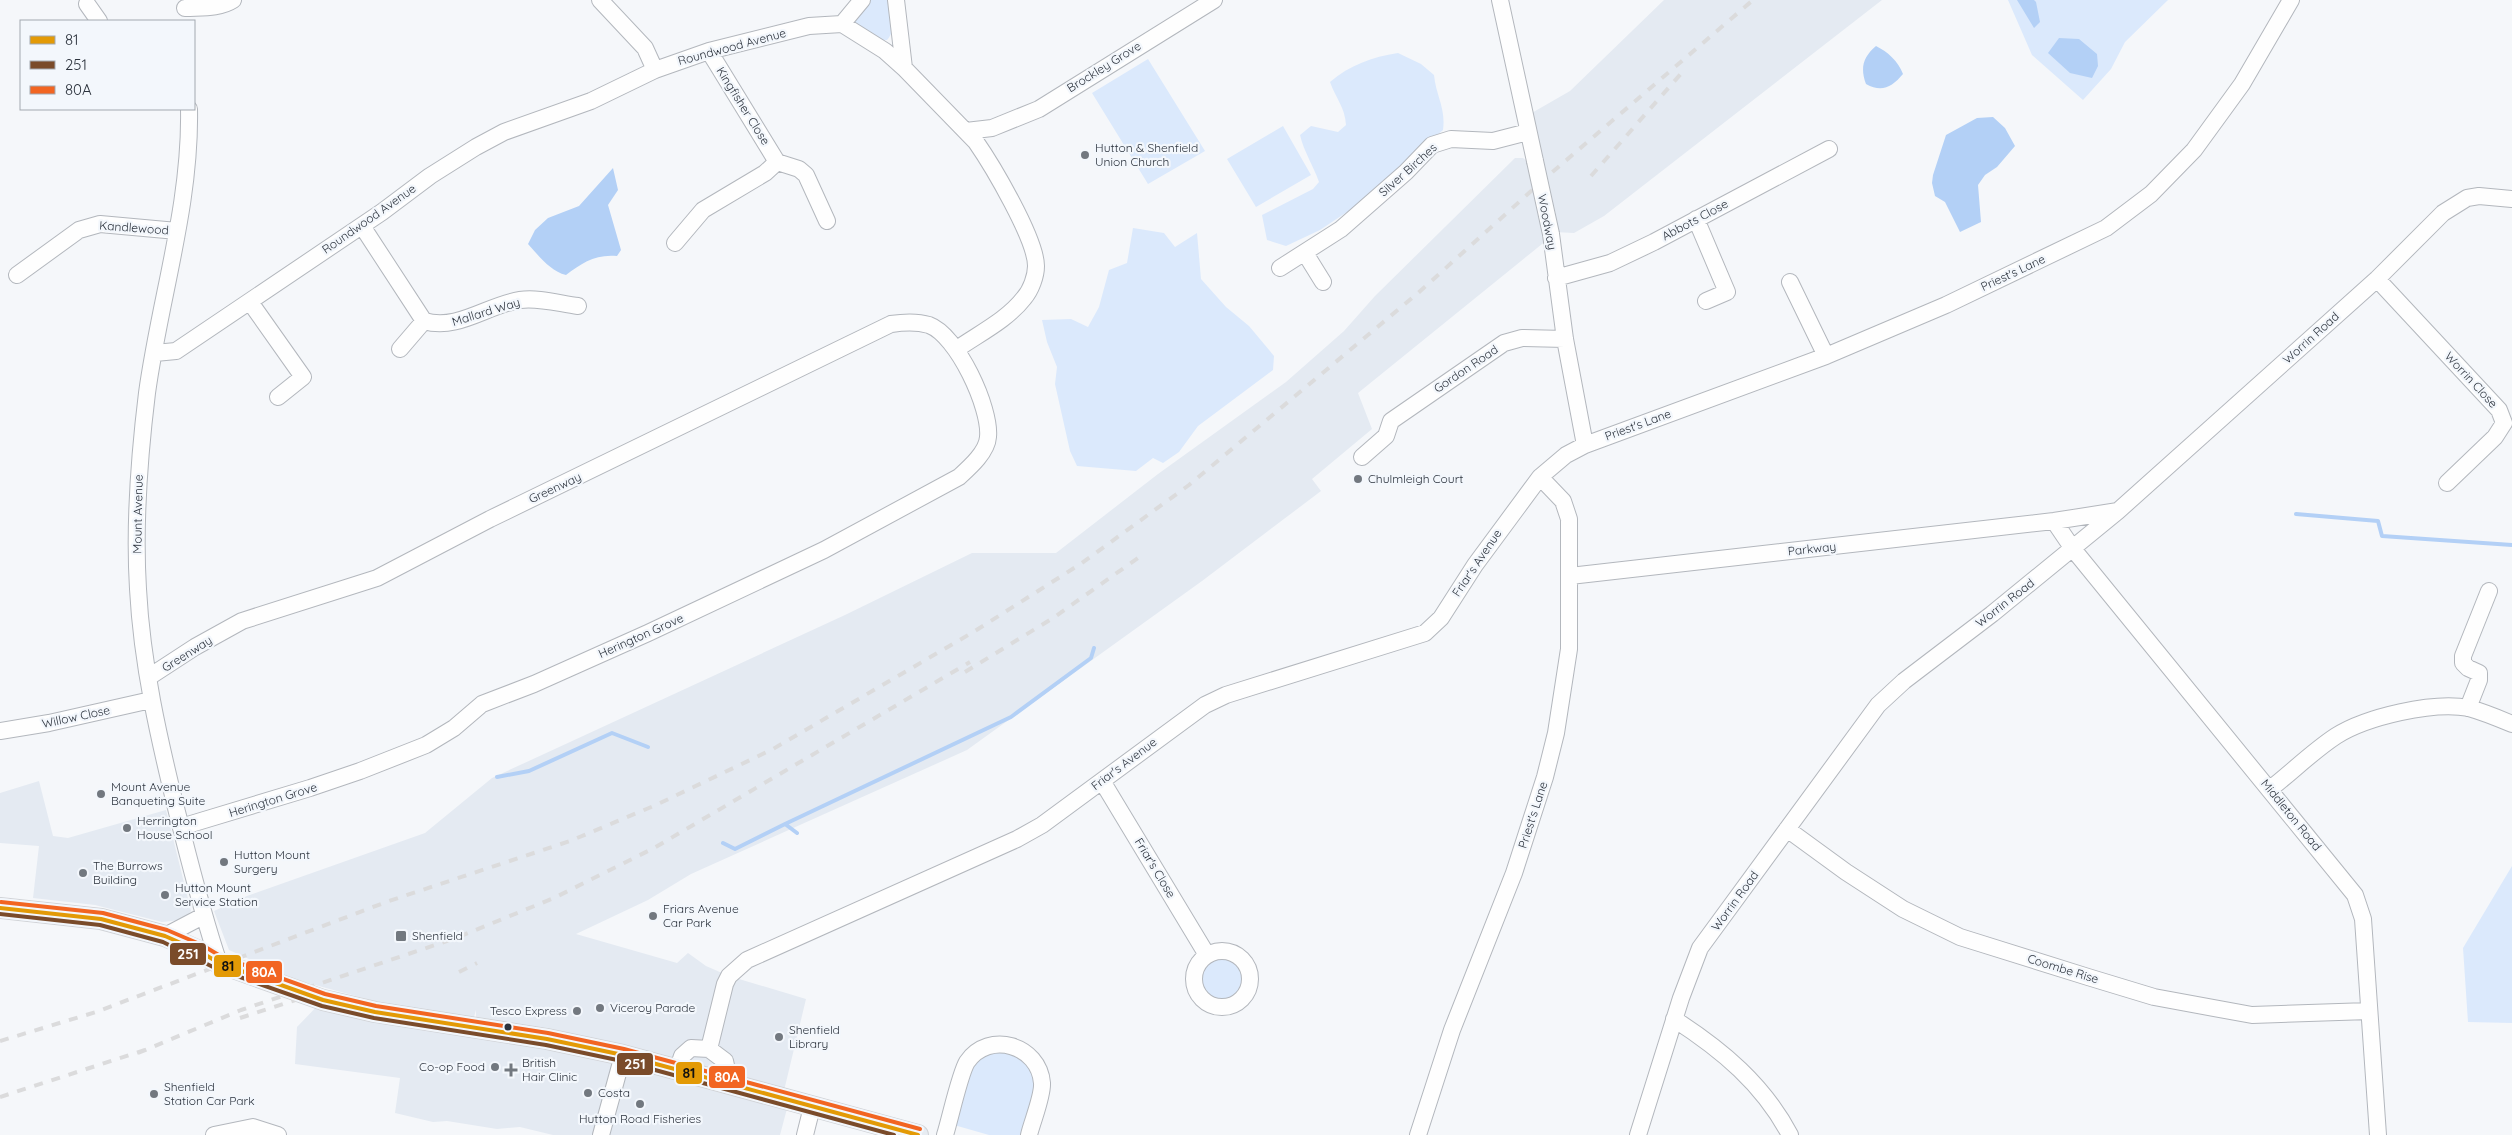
<svg xmlns="http://www.w3.org/2000/svg" width="2512" height="1135" font-family="Quicksand,sans-serif">
<style>
.built{fill:#e4eaf2}
.green{fill:#dbe9fc}
.water{fill:#b3d0f6}
.lines{fill:none;stroke-linecap:round;stroke-linejoin:round}
.stream{stroke:#b3d0f6;stroke-width:4}
.minor-casing{stroke:#b3b7bd;stroke-width:18}
.major-casing{stroke:#d1d3d7;stroke-width:22}
.minor{stroke:#fefefe;stroke-width:16}
.major{stroke:#e7ecf2;stroke-width:20}
.rail{stroke:#dbdbdc;stroke-width:4;stroke-dasharray:9 9;stroke-linecap:butt}
.minor-bridge-casing{stroke:#b3b7bd;stroke-width:18;stroke-linecap:butt}
.minor-bridge{stroke:#fefefe;stroke-width:16}
.bus-1-casing{stroke:#f3f7fc;stroke-width:8}
.bus-2-casing{stroke:#f3f7fc;stroke-width:8}
.bus-3-casing{stroke:#f3f7fc;stroke-width:8}
.bus-1{stroke:#e39a06;stroke-width:4}
.bus-2{stroke:#7a4b2a;stroke-width:4}
.bus-3{stroke:#f26522;stroke-width:4}
.poi-dot{fill:#72787f;stroke:#f3f7fc;stroke-width:2}
.bus-dot{fill:#2c333d;stroke:#f3f7fc;stroke-width:2}
.labels{text-anchor:middle;stroke-width:4.5;stroke-linejoin:round;paint-order:stroke}
.street-label{font-size:12px;fill:#2c333d;stroke:#f3f7fc}
.poi-label{font-size:12px;fill:#2c333d;stroke:#f3f7fc;text-anchor:start}
.line-badge{stroke:#f3f7fc;stroke-width:2}
.badge-label{font-size:14px;text-anchor:middle;font-weight:bold;fill:#fff}
.pale-badge-label{font-size:14px;text-anchor:middle;font-weight:bold;fill:#111}
</style>
<rect width="100%" height="100%" fill="#f5f7fa"/>
<path class="built" d="M 1664,0 L 1882,0 L 1604,216 L 1574,233 L 1554,232 L 1530,114 L 1570,91 Z
M 1515,158 L 1523,158 L 1530,164 L 1547,240 L 1358,393 L 1372,429 L 1312,479 L 1321,491 L 1202,581 L 967,750 L 691,874 L 648,900 L 576,934 L 677,963 L 688,953 L 706,966 L 729,976 L 806,999 L 782,1099 L 789,1101 L 780,1135 L 553,1135 L 520,1127 L 497,1129 L 447,1121 L 433,1122 L 395,1113 L 400,1078 L 295,1064 L 297,1027 L 323,1000 L 476,1026 L 476,1010 L 474,1017 L 385,1004 L 293,979 L 229,950 L 214,911 L 247,896 L 425,833 L 492,778 L 845,615 L 972,553 L 1056,553 L 1158,474 L 1286,382 L 1344,331 L 1375,296 Z
M 39,781 L 53,836 L 68,838 L 166,810 L 191,911 L 186,917 L 182,920 L 162,922 L 95,905 L 33,898 L 39,846 L 0,843 L 0,793 Z"/>
<path class="green" d="M 866,0 L 890,0 C 892,13 897,29 887,40 L 879,40 L 848,22 Z
M 2008,0 L 2168,0 L 2125,42 L 2111,69 L 2083,100 L 2032,55 Z
M 1398,53 L 1421,64 L 1434,75 C 1436,96 1446,108 1443,130 L 1350,210 L 1320,230 L 1286,246 L 1267,240 L 1262,215 L 1313,189 L 1319,182 C 1313,165 1304,152 1300,135 L 1311,126 L 1338,132 L 1346,125 C 1345,107 1336,99 1330,82 C 1350,65 1372,57 1398,53 Z
M 1148,59 L 1205,151 L 1148,184 L 1092,93 Z
M 1283,126 L 1311,175 L 1256,207 L 1227,159 Z
M 1133,228 L 1164,233 L 1175,247 L 1197,233 L 1201,279 L 1226,307 L 1249,326 L 1274,356 L 1273,370 L 1198,426 L 1179,452 L 1163,463 L 1153,458 L 1136,471 L 1077,466 L 1070,451 L 1055,384 L 1057,367 L 1047,342 L 1042,320 L 1071,319 L 1088,327 L 1099,307 L 1109,270 L 1127,263 Z
M 2512,866 L 2512,1023 L 2468,1022 L 2463,948 Z
M1199 979a23 23 0 1 1 46 0a23 23 0 1 1-46 0Z
M 1007,1047 L 1037,1072 L 1025,1135 L 989,1135 L 954,1125 L 967,1076 L 978,1056 Z"/>
<path class="water" d="M 2017,0 L 2034,0 L 2036,2 L 2040,22 L 2034,28 Z
M 2059,38 L 2079,39 L 2097,54 L 2098,66 L 2092,78 L 2070,73 L 2048,53 Z
M 1876,46 C 1888,52 1898,61 1903,74 C 1892,87 1882,93 1866,84 C 1860,68 1863,57 1876,46 Z
M 1993,117 L 2005,128 L 2015,146 L 1997,167 L 1985,175 L 1978,185 L 1981,222 L 1960,232 L 1945,202 L 1935,196 L 1932,183 L 1933,175 L 1946,135 L 1977,118 Z
M 613,168 L 618,190 L 608,205 L 621,250 L 617,256 C 595,254 582,263 566,275 C 550,271 539,256 528,244 L 535,230 L 548,218 L 579,206 Z"/>
<g class="lines">
<path class="stream" d="M 2296,514 L 2378,521 L 2382,536 L 2512,545
M 497,777 L 529,771 L 612,733 L 648,747
M 785,824 L 1011,717 L 1091,658 L 1094,648
M 723,843 L 735,849 L 785,824 L 797,833"/>
<defs>
<path id="minor" d="M 600,0 L 645,48 L 655,70
M 896,0 L 904,68
M 1500,0 L 1535,161
M 87,4 L 99,21
M 185,8 C 201,7 219,9 233,0
M 842,24 L 862,0
M 189,109 C 191,205 160,298 147,393 C 139,458 134,524 138,589 C 142,665 159,739 177,812 C 190,863 202,913 219,963
M 966,131 L 992,128 L 1039,109 L 1214,0
M 777,162 L 799,169 L 806,175 L 827,221
M 1696,219 L 1727,292 L 1706,301
M 362,226 L 424,321
M 1551,234 L 1565,339 L 1585,445
M 675,243 L 703,210 L 765,173 L 777,162 L 709,51
M 1305,253 L 1323,282
M 1280,268 L 1341,229 L 1406,172 L 1432,145 L 1451,139 L 1493,141 L 1528,132
M 17,275 L 79,230 L 100,224 L 177,231
M 1556,278 L 1610,263 L 1654,242 L 1829,149
M 2377,279 L 2499,410 L 2504,423 L 2495,437 L 2447,483
M 1790,282 L 1826,356
M 250,302 L 303,377 L 278,397
M 400,349 L 424,321 C 458,331 487,305 520,300 C 538,297 561,304 578,306
M 155,353 L 176,351 L 382,212 L 430,176 L 476,147 L 504,132 L 591,101 L 655,70 L 709,51 L 809,26 L 842,24 L 885,51 L 904,68 L 976,142 C 992,165 1036,239 1036,266 C 1036,276 1031,290 1024,298 C 1007,320 980,333 957,349
M 1362,457 L 1386,436 L 1391,421 L 1504,343 L 1522,338 L 1565,339
M 2054,521 L 2073,549 L 2355,895 L 2363,919 L 2378,1135
M 1570,576 L 2054,521 L 2118,511
M 149,677 L 195,647 L 242,621 L 377,578 L 490,519 L 891,324 C 904,322 916,321 929,325 C 957,335 991,408 988,437 C 987,452 970,467 959,477 L 824,550 L 648,633 L 534,684 L 482,704 L 454,728 L 426,745 L 360,771 L 310,788 L 181,827
M 2468,708 L 2479,680 L 2479,673 L 2468,668 L 2463,663 L 2463,656 L 2489,591
M 0,731 L 49,723 L 151,700
M 1102,781 L 1207,955
M 2270,789 C 2292,772 2313,751 2336,736 C 2366,717 2433,701 2469,708 C 2483,712 2498,718 2512,724
M 1787,829 L 1846,872 L 1903,909 L 1960,937 L 2088,977 L 2154,997 L 2252,1015 L 2369,1011
M 165,936 L 203,916
M1194 979a28 28 0 1 1 56 0a28 28 0 1 1-56 0Z
M 1674,1019 C 1722,1050 1763,1084 1790,1135
M 709,1049 L 725,984 L 729,976 L 747,960 L 1017,839 L 1042,825 L 1205,705 L 1226,695 L 1425,633 L 1441,618 L 1475,565 L 1540,477
M 678,1068 L 682,1056 L 691,1048 L 709,1049 L 725,1061 L 727,1070 L 725,1081
M 214,1135 L 253,1127 L 278,1135
M 601,1135 L 623,1055
M 805,1135 L 812,1107
M 945,1135 C 950,1119 960,1073 967,1062 C 989,1030 1039,1045 1042,1083 C 1043,1096 1032,1122 1029,1135
M 1418,1135 L 1452,1030 L 1514,873 L 1545,777 L 1556,733 L 1569,649 L 1569,519 L 1563,501 L 1540,477 L 1566,455 L 1585,445 L 1826,356 L 1946,305 L 2106,228 L 2151,194 L 2194,150 L 2242,84 L 2291,0
M 1638,1135 L 1681,998 L 1700,948 L 1878,705 L 1904,681 L 1992,614 L 2118,511 L 2377,279 L 2443,213 L 2467,198 L 2479,196 L 2512,199"/>
<path id="major" d="M 0,908 L 101,919 L 165,936 L 199,951 L 219,963 L 323,1000 L 375,1012 L 547,1039 L 623,1055 L 918,1135"/>
</defs>
<use href="#minor" class="minor-casing"/>
<use href="#major" class="major-casing"/>
<use href="#minor" class="minor"/>
<use href="#major" class="major"/>
<path class="rail" d="M 1591,176 L 1686,68
M 965,672 L 1053,618 L 1138,558
M 459,972 L 477,963
M 240,1018 L 311,995
M 0,1041 L 96,1012 L 389,901 L 570,841 L 656,805 L 773,749 L 975,631 L 1082,563 L 1189,485 L 1418,293 L 1549,175 L 1753,0
M 138,1053 L 241,1010 L 456,938 L 554,898 L 654,848 L 970,662
M 0,1097 L 145,1050"/>
<defs>
<path id="minor-bridge" d="M 1535,161 L 1551,234"/>
</defs>
<use href="#minor-bridge" class="minor-bridge-casing"/>
<use href="#minor-bridge" class="minor-bridge"/>
<defs>
<path id="bus-1" d="M 0,908 L 101,919 L 165,936 L 199,951 L 219,963 L 323,1000 L 375,1012 L 547,1039 L 623,1055 L 918,1135"/>
<path id="bus-2" d="M 0,914 L 100,925 L 163,942 L 217,969 L 322,1006 L 374,1018 L 546,1045 L 622,1061 L 894,1135"/>
<path id="bus-3" d="M 1,902 L 103,913 L 167,930 L 202,945 L 222,957 L 325,994 L 376,1006 L 548,1033 L 624,1049 L 920,1129"/>
</defs>
<use href="#bus-1" class="bus-1-casing"/>
<use href="#bus-2" class="bus-2-casing"/>
<use href="#bus-3" class="bus-3-casing"/>
<use href="#bus-1" class="bus-1"/>
<use href="#bus-2" class="bus-2"/>
<use href="#bus-3" class="bus-3"/>
</g>
<g class="poi-dot">
<circle cx="1085" cy="155" r="5"/>
<circle cx="1358" cy="479" r="5"/>
<circle cx="101" cy="794" r="5"/>
<circle cx="127" cy="828" r="5"/>
<circle cx="224" cy="862" r="5"/>
<circle cx="83" cy="873" r="5"/>
<circle cx="165" cy="895" r="5"/>
<circle cx="653" cy="916" r="5"/>
<rect x="395" y="930" width="12" height="12" rx="2.5"/>
<circle cx="600" cy="1008" r="5"/>
<circle cx="577" cy="1011" r="5"/>
<circle cx="779" cy="1037" r="5"/>
<circle cx="495" cy="1067" r="5"/>
<path d="M508.5 1062.5h5v5h5v5h-5v5h-5v-5h-5v-5h5z"/>
<circle cx="588" cy="1093" r="5"/>
<circle cx="154" cy="1094" r="5"/>
<circle cx="640" cy="1104" r="5"/>
</g>
<circle class="bus-dot" cx="508" cy="1027" r="4.5"/>
<g class="labels">
<g class="street-label">
<text transform="translate(732 47) rotate(-15)" y="4">Roundwood Avenue</text>
<text transform="translate(1104 67) rotate(-32)" y="4">Brockley Grove</text>
<text transform="translate(743 106) rotate(58)" y="4">Kingfisher Close</text>
<text transform="translate(1408 170) rotate(-42)" y="4">Silver Birches</text>
<text transform="translate(369 219) rotate(-35)" y="4">Roundwood Avenue</text>
<text transform="translate(1695 220) rotate(-28)" y="4">Abbots Close</text>
<text transform="translate(1547 222) rotate(79)" y="4">Woodway</text>
<text transform="translate(134 228) rotate(4)" y="4">Kandlewood</text>
<text transform="translate(2013 273) rotate(-25)" y="4">Priest's Lane</text>
<text transform="translate(486 312) rotate(-17)" y="4">Mallard Way</text>
<text transform="translate(2311 338) rotate(-42)" y="4">Worrin Road</text>
<text transform="translate(1466 369) rotate(-34)" y="4">Gordon Road</text>
<text transform="translate(2471 380) rotate(47)" y="4">Worrin Close</text>
<text transform="translate(1638 425) rotate(-20)" y="4">Priest's Lane</text>
<text transform="translate(555 488) rotate(-25)" y="4">Greenway</text>
<text transform="translate(138 514) rotate(-89)" y="4">Mount Avenue</text>
<text transform="translate(1812 549) rotate(-6)" y="4">Parkway</text>
<text transform="translate(1477 563) rotate(-56)" y="4">Friar's Avenue</text>
<text transform="translate(2005 603) rotate(-38)" y="4">Worrin Road</text>
<text transform="translate(641 636) rotate(-24)" y="4">Herington Grove</text>
<text transform="translate(187 654) rotate(-32)" y="4">Greenway</text>
<text transform="translate(76 717) rotate(-12)" y="4">Willow Close</text>
<text transform="translate(1124 764) rotate(-37)" y="4">Friar's Avenue</text>
<text transform="translate(273 800) rotate(-17)" y="4">Herington Grove</text>
<text transform="translate(1533 815) rotate(-72)" y="4">Priest's Lane</text>
<text transform="translate(2291 815) rotate(51)" y="4">Middleton Road</text>
<text transform="translate(1155 868) rotate(59)" y="4">Friar's Close</text>
<text transform="translate(1735 901) rotate(-54)" y="4">Worrin Road</text>
<text transform="translate(2063 969) rotate(17)" y="4">Coombe Rise</text>
</g>
<g class="poi-label">
<text x="1095" y="152">Hutton &amp; Shenfield<tspan x="1095" dy="14">Union Church</tspan></text>
<text x="1368" y="483">Chulmleigh Court</text>
<text x="111" y="791">Mount Avenue<tspan x="111" dy="14">Banqueting Suite</tspan></text>
<text x="137" y="825">Herrington<tspan x="137" dy="14">House School</tspan></text>
<text x="234" y="859">Hutton Mount<tspan x="234" dy="14">Surgery</tspan></text>
<text x="93" y="870">The Burrows<tspan x="93" dy="14">Building</tspan></text>
<text x="175" y="892">Hutton Mount<tspan x="175" dy="14">Service Station</tspan></text>
<text x="663" y="913">Friars Avenue<tspan x="663" dy="14">Car Park</tspan></text>
<text x="412" y="940">Shenfield</text>
<text x="610" y="1012">Viceroy Parade</text>
<text x="567" y="1015" text-anchor="end">Tesco Express</text>
<text x="789" y="1034">Shenfield<tspan x="789" dy="14">Library</tspan></text>
<text x="522" y="1067">British<tspan x="522" dy="14">Hair Clinic</tspan></text>
<text x="485" y="1071" text-anchor="end">Co-op Food</text>
<text x="164" y="1091">Shenfield<tspan x="164" dy="14">Station Car Park</tspan></text>
<text x="598" y="1097">Costa</text>
<text x="640" y="1123" text-anchor="middle">Hutton Road Fisheries</text>
</g>
</g>
<g class="line-badge">
<rect x="169" y="942" width="38" height="24" rx="5" fill="#7a4b2a"/>
<rect x="213" y="954" width="29" height="24" rx="5" fill="#e39a06"/>
<rect x="245" y="960" width="38" height="24" rx="5" fill="#f26522"/>
<rect x="616" y="1052" width="38" height="24" rx="5" fill="#7a4b2a"/>
<rect x="675" y="1061" width="28" height="24" rx="5" fill="#e39a06"/>
<rect x="708" y="1065" width="38" height="24" rx="5" fill="#f26522"/>
</g>
<g class="badge-label">
<text x="188" y="959">251</text>
<text x="264" y="977">80A</text>
<text x="635" y="1069">251</text>
<text x="727" y="1082">80A</text>
</g>
<g class="pale-badge-label">
<text x="228" y="971">81</text>
<text x="689" y="1078">81</text>
</g>
<rect x="20" y="20" width="175" height="90" fill="#f3f7fc" stroke="#a3a9b0"/>
<rect x="30" y="36" width="25" height="8" fill="#e39a06" stroke="#a3a9b0"/>
<text x="65" y="45" font-size="15" fill="#2c333d">81</text>
<rect x="30" y="61" width="25" height="8" fill="#7a4b2a" stroke="#a3a9b0"/>
<text x="65" y="70" font-size="15" fill="#2c333d">251</text>
<rect x="30" y="86" width="25" height="8" fill="#f26522" stroke="#a3a9b0"/>
<text x="65" y="95" font-size="15" fill="#2c333d">80A</text>
</svg>
